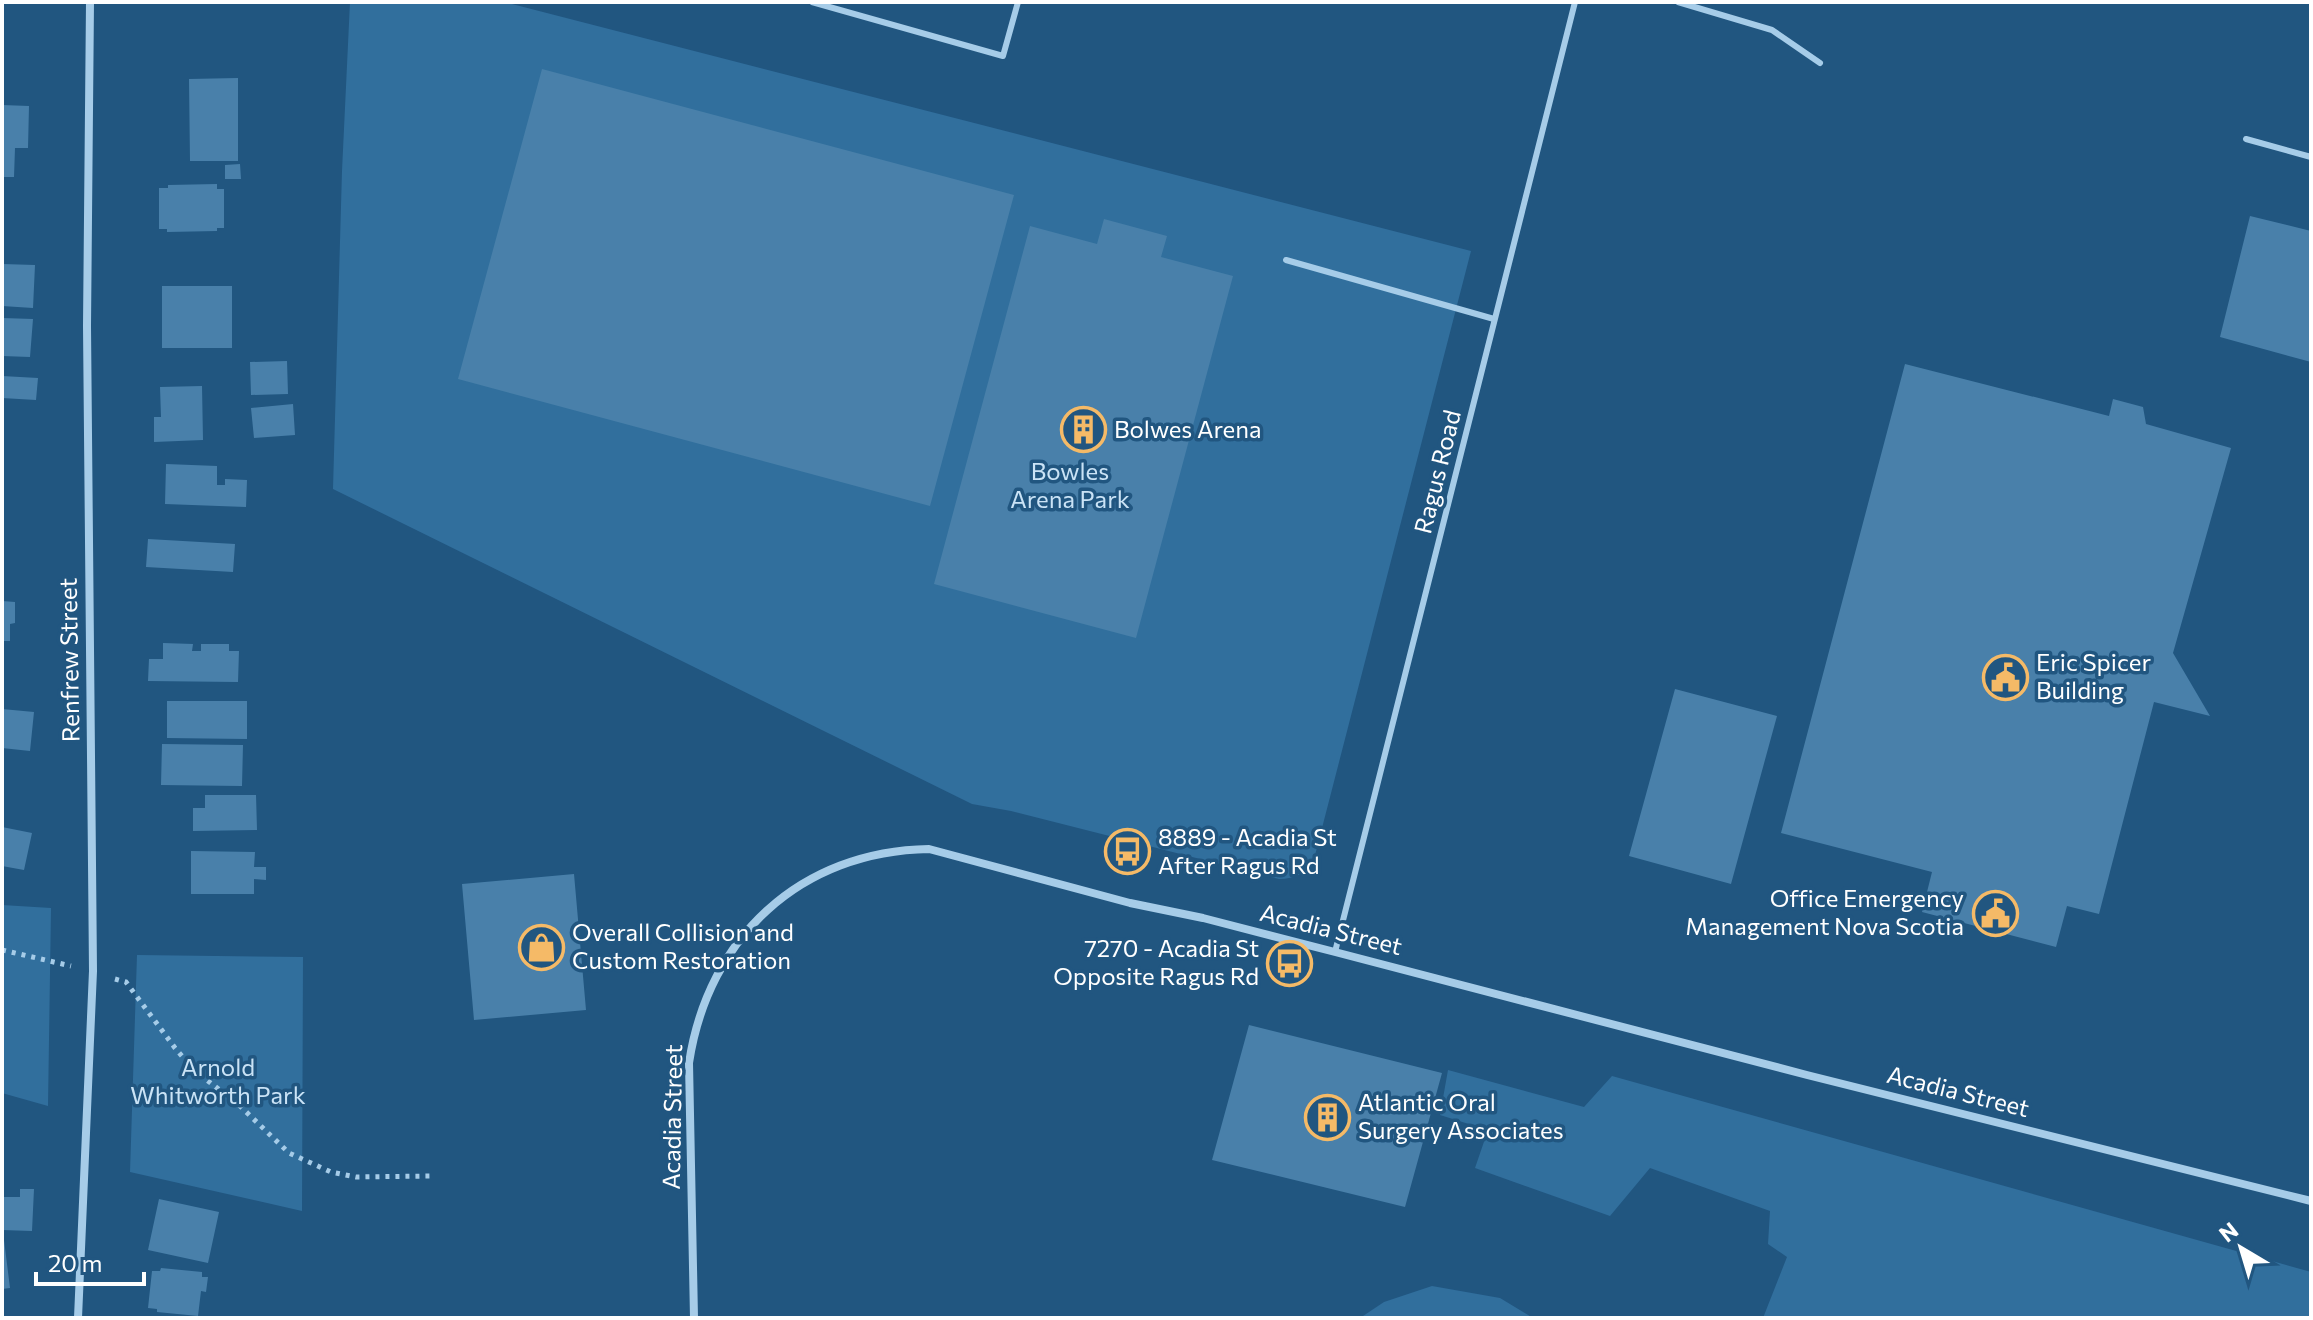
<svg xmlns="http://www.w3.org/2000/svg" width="2313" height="1320" font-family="Commissioner,sans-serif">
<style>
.green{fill:#316f9d}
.building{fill:#4980aa}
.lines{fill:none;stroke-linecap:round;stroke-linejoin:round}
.path{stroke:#a6cce8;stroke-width:5;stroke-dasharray:4 6;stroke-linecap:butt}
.service{stroke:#a6cce8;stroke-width:6}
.minor{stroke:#a6cce8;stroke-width:8}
.labels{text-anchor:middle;stroke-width:7;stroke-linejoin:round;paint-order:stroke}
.poi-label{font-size:24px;fill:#fff;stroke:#215680;text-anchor:start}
.park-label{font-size:24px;fill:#cae3f6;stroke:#215680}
.street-label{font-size:24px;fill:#fff;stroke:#215680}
</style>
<rect width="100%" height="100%" fill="#215680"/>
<path class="green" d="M 350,2 L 504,2 L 1471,251 L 1314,859 C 1308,873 1295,879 1279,879 L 1011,811 L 972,804 L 333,489 L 342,171 Z
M 2,905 L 51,908 L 48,1106 L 2,1093 Z
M 137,955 L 303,957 L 302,1211 L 130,1172 Z
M 1448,1070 L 1584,1107 L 1612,1076 L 2311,1272 L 2311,1318 L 1763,1318 L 1787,1257 L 1768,1244 L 1770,1211 L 1650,1168 L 1610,1216 L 1475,1168 L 1488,1130 L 1440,1115 Z
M 1432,1286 L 1500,1298 L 1533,1318 L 1360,1318 L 1384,1302 Z"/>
<path class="building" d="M 542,69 L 1014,195 L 930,506 L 458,379 Z
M 238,78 L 238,161 L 190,161 L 189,79 Z
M 2,105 L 29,106 L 28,148 L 15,148 L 14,177 L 2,177 Z
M 240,164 L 241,179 L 225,179 L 225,165 Z
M 217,184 L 217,189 L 224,189 L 224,228 L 217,228 L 217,231 L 167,232 L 167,229 L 159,229 L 159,188 L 168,188 L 168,185 Z
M 2250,216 L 2311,231 L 2311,362 L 2220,337 Z
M 1104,219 L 1167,236 L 1161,257 L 1233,276 L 1136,638 L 934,584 L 1030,226 L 1097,244 Z
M 2,264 L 35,265 L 33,308 L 2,306 Z
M 162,286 L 232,286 L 232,348 L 162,348 Z
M 2,318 L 33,319 L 30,357 L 2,356 Z
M 287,361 L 288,394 L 251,395 L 250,362 Z
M 1905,364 L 2109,416 L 2113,399 L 2143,407 L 2146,424 L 2231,448 L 2173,653 L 2210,716 L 2154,702 L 2099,914 L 2067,906 L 2056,947 L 1922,912 L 1932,872 L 1781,833 Z
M 2,376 L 38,378 L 36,400 L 2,398 Z
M 202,386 L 203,440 L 154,442 L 154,417 L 161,417 L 160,387 Z
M 293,404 L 295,435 L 254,438 L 251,408 Z
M 166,464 L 217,466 L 217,485 L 225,485 L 225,479 L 247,480 L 246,507 L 165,504 Z
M 148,539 L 235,544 L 233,572 L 146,567 Z
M 2,601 L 15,602 L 15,623 L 10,624 L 10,641 L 2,641 Z
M 163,643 L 193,644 L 192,651 L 201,651 L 201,644 L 229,644 L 229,651 L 239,651 L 238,682 L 148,681 L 149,659 L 163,659 Z
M 1675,689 L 1777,716 L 1731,884 L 1629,856 Z
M 167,701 L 247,701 L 247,739 L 167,738 Z
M 2,709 L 34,712 L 30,751 L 2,748 Z
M 162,744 L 243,745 L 242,786 L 161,785 Z
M 205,795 L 256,795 L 257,830 L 193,831 L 193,808 L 205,808 Z
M 2,827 L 32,833 L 24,870 L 2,866 Z
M 191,851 L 255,852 L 254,867 L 266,867 L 266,880 L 254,879 L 254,894 L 191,894 Z
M 574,874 L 586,1010 L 474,1020 L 462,884 Z
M 1249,1025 L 1442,1073 L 1405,1207 L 1212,1160 Z
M 20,1189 L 34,1189 L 32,1231 L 2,1230 L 2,1197 L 20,1197 Z
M 159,1199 L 219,1212 L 208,1263 L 148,1250 Z
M 2,1240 L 4,1240 L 10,1288 L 2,1289 Z
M 161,1268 L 202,1272 L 202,1277 L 208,1277 L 206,1292 L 201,1291 L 198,1316 L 157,1312 L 157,1309 L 148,1308 L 152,1271 L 160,1271 Z"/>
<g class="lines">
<path class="path" d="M 2,950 L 71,966
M 115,979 L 126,982 L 175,1048 L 194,1070 L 240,1106 L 289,1153 L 331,1172 L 356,1177 L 431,1176"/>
<path class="service" d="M 812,2 L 1003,56 L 1018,2
M 1678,2 L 1772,30 L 1820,63
M 2246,139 L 2311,157
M 1286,260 L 1494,319
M 1335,952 L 1575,2"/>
<path class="minor" d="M 78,1318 L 93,971 L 87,326 L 90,2
M 694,1318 L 689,1063 C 708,937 801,851 929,849 L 1130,903 L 1203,918 L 1335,952 L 1807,1075 L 2311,1201"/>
</g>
<defs>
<symbol id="building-ring" viewBox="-11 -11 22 22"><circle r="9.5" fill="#215680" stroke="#f5ba67" stroke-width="1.5"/><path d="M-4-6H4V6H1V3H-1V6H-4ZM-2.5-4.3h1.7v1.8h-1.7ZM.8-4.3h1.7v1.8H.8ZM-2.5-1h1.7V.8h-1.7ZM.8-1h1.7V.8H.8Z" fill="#f5ba67"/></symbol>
<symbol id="civic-ring" viewBox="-11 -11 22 22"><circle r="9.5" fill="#215680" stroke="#f5ba67" stroke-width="1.5"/><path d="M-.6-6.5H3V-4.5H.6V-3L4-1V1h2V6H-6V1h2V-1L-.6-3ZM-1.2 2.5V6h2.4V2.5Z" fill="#f5ba67"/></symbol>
<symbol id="bus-ring" viewBox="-11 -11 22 22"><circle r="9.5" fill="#215680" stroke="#f5ba67" stroke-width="1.5"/><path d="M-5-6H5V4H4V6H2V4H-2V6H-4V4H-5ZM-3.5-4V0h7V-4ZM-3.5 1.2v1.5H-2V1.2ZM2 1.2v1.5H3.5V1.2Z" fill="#f5ba67"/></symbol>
<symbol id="shop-ring" viewBox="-11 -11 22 22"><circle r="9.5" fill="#215680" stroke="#f5ba67" stroke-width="1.5"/><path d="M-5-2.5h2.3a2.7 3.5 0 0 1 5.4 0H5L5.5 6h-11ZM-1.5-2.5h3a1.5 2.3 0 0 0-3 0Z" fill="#f5ba67"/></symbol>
</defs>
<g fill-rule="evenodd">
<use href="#building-ring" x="1058" y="404" width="51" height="51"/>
<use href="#civic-ring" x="1980" y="652" width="51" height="51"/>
<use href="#bus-ring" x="1102" y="826" width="51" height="51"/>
<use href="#civic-ring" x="1970" y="888" width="51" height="51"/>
<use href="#shop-ring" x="516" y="922" width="51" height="51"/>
<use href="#bus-ring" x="1264" y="938" width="51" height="51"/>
<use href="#building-ring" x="1302" y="1092" width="51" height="51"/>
</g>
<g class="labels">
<g class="poi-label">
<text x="1114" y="438">Bolwes Arena</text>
<text x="2036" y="671">Eric Spicer<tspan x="2036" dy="28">Building</tspan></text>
<text x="1158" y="846">8889 - Acadia St<tspan x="1158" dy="28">After Ragus Rd</tspan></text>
<text x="1964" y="907" text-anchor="end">Office Emergency<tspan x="1964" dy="28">Management Nova Scotia</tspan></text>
<text x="572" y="941">Overall Collision and<tspan x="572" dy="28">Custom Restoration</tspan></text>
<text x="1259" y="957" text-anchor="end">7270 - Acadia St<tspan x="1259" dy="28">Opposite Ragus Rd</tspan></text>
<text x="1358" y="1111">Atlantic Oral<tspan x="1358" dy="28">Surgery Associates</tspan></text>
</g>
<g class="park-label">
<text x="1070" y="480">Bowles<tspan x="1070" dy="28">Arena Park</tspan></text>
<text x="218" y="1076">Arnold<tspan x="218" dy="28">Whitworth Park</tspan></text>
</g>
<g class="street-label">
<text transform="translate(1438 472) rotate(-76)" y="8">Ragus Road</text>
<text transform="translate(70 660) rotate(-91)" y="8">Renfrew Street</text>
<text transform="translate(1331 930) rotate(14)" y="8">Acadia Street</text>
<text transform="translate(1958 1092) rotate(14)" y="8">Acadia Street</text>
<text transform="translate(673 1117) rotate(-89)" y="8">Acadia Street</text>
</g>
</g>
<rect width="2313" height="1320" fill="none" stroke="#ffffff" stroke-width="8"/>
<g transform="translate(2241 1248) rotate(322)" stroke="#215680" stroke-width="6" paint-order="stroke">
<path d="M0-6L14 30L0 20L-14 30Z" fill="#ffffff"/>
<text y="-12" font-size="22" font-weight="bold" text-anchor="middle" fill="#ffffff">N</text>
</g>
<path d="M36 1272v12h108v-12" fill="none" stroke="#ffffff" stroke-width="4"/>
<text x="48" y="1272" font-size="24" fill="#ffffff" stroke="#215680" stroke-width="6" paint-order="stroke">20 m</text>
</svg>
